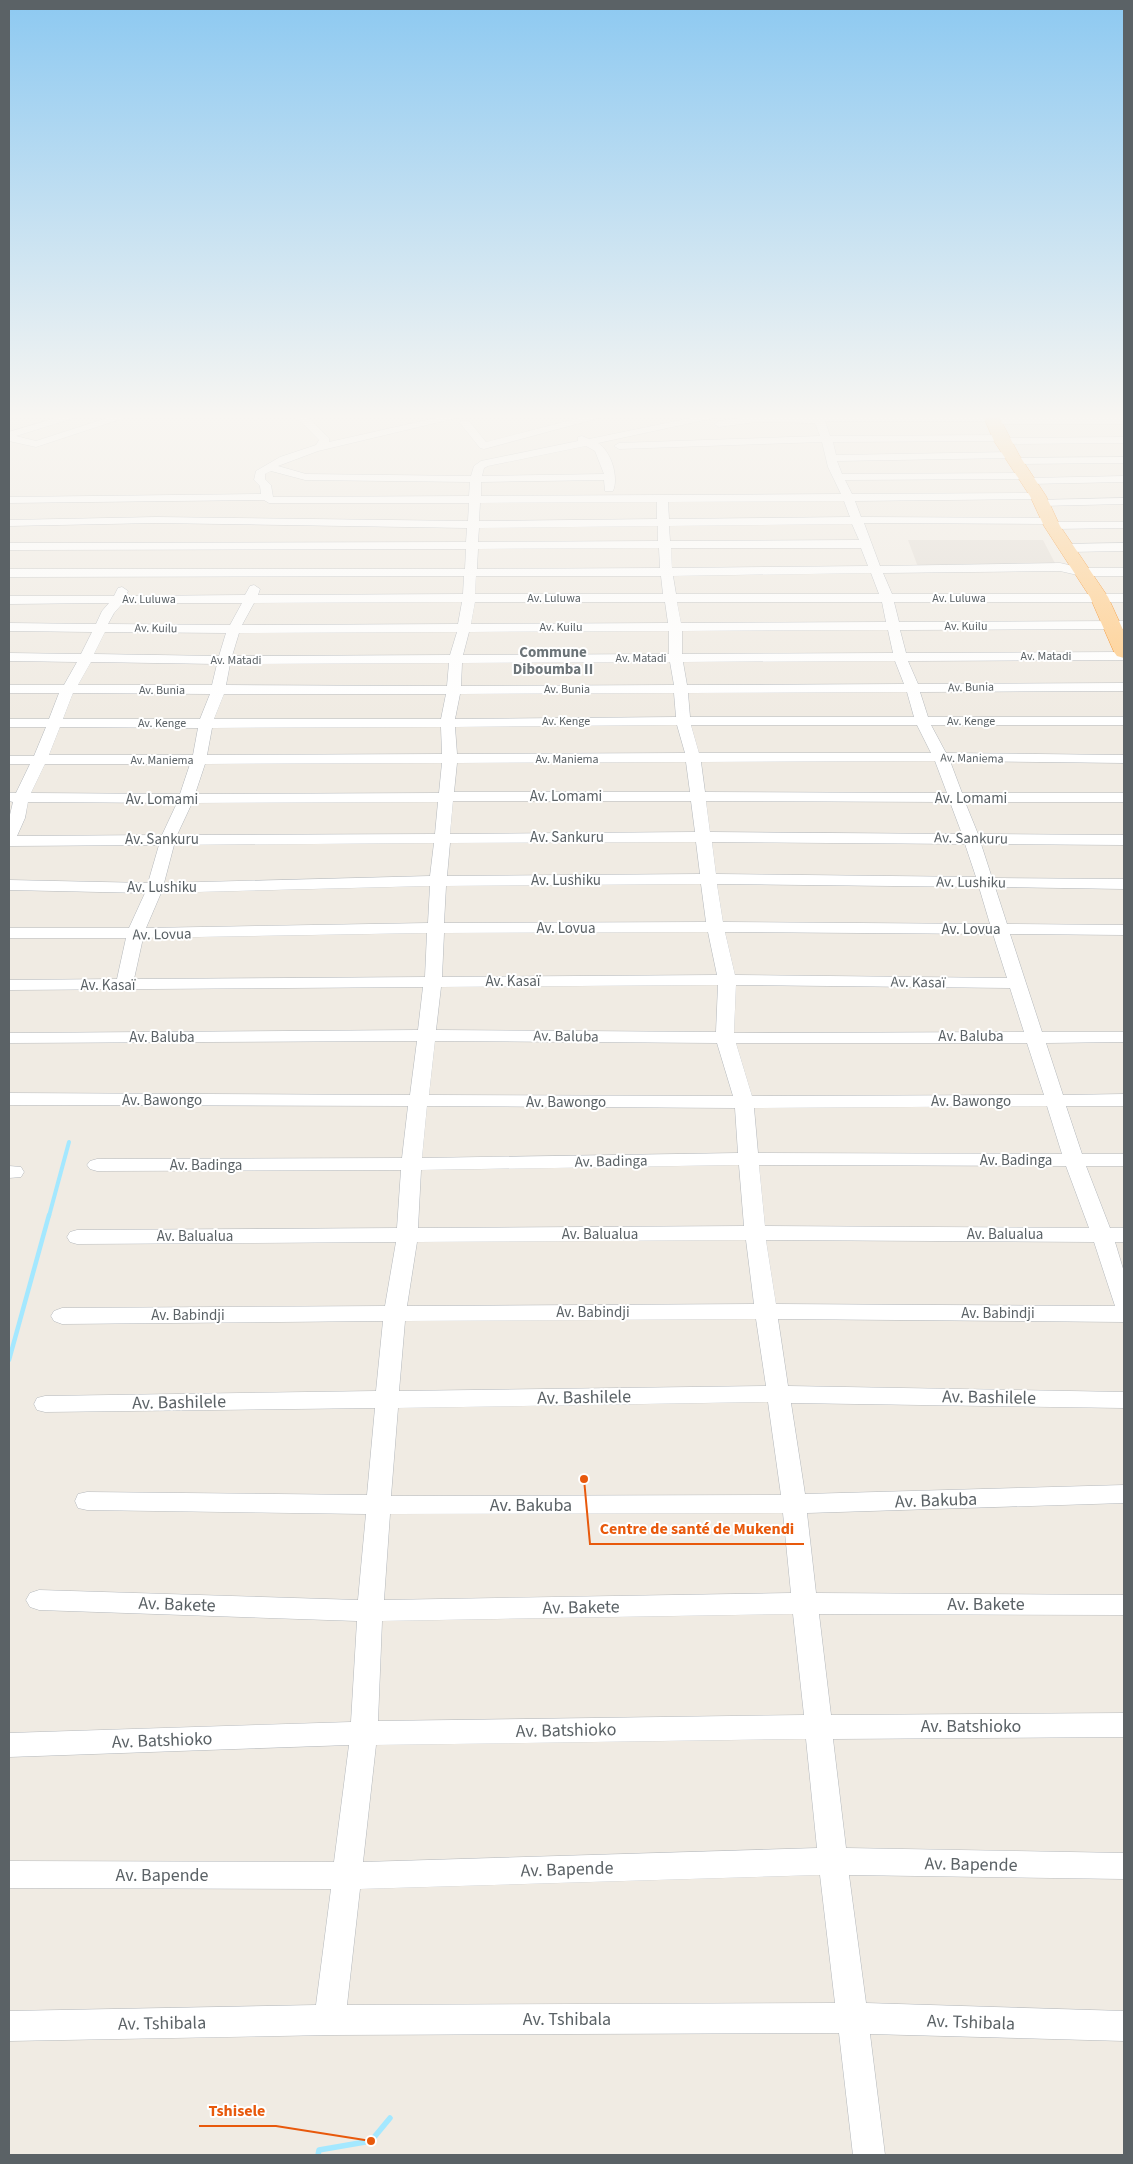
<svg xmlns="http://www.w3.org/2000/svg" width="1133" height="2164" font-family="'Source Sans 3',sans-serif">
<style>
.education{fill:#e2dcd4}
.lines{fill:none;stroke-linecap:round;stroke-linejoin:round}
.stream-far2{stroke:#a4e8ff;stroke-width:4}
.stream-far1{stroke:#a4e8ff;stroke-width:4.5}
.stream{stroke:#a4e8ff;stroke-width:5.5}
.minor-casing{stroke:#b4b8bc;stroke-width:1}
.highway-casing{stroke:#f37b00;stroke-width:1}
.minor{fill:#fff;fill-rule:evenodd}
.highway{fill:#ffcd8b;fill-rule:evenodd}
.labels{text-anchor:middle;stroke-width:4;stroke-linejoin:round;paint-order:stroke}
.far-street-label{font-size:12px;fill:#5b6266;stroke:#fff}
.far-quarter-label{font-size:15px;font-weight:bold;fill:#6c7478;stroke:#fff}
.street-label{font-size:15px;fill:#5b6266;stroke:#fff}
.near-street-label{font-size:18px;fill:#5b6266;stroke:#fff}
.leader{fill:none;stroke:#e8590c;stroke-width:2}
.callout-dot{fill:#e8590c;stroke:#fff;stroke-width:2}
.callout-label{font-size:16px;text-anchor:middle;font-weight:bold;fill:#e8590c;stroke:#fff;stroke-width:4;stroke-linejoin:round;paint-order:stroke}
</style>
<rect width="100%" height="100%" fill="#f0ebe3"/>
<path class="education" d="M 908,540 L 1043,540 L 1057,567 L 918,567 Z"/>
<g class="lines">
<path class="stream-far2" d="M 49,1216 L 69,1142"/>
<path class="stream-far1" d="M 9,1360 L 49,1215"/>
<path class="stream" d="M 318,2155 L 319,2150 L 371,2141 L 390,2118"/>
<defs>
<path id="minor" d="M 66,415 L 84,415 L 16,436 L 36,441 L 116,415 L 133,415 L 36,447 L 9,441 L 9,432 Z
M 294,415 L 305,415 L 329,438 L 329,442 L 449,415 L 469,415 L 318,451 L 278,466 L 306,474 L 471,476 L 474,466 L 481,461 L 578,441 L 578,437 L 582,436 L 589,439 L 705,415 L 728,415 L 598,443 C 611,451 619,477 613,491 L 605,491 L 604,480 L 481,482 L 481,496 L 841,494 L 828,467 L 822,442 L 619,449 L 614,446 L 619,443 L 820,436 L 815,423 L 756,422 L 719,427 L 714,424 L 719,421 L 756,416 L 994,415 L 997,418 L 1124,418 L 1124,424 L 993,424 L 988,421 L 825,421 L 830,436 L 1002,435 L 1007,438 L 1124,437 L 1124,443 L 1002,444 L 997,441 L 833,442 L 836,455 L 1011,452 L 1016,455 L 1011,458 L 837,461 L 842,474 L 1025,473 L 1029,474 L 1029,478 L 1124,476 L 1124,482 L 1029,484 L 1025,483 L 1025,479 L 845,480 L 852,494 L 1038,493 L 1044,496 L 1038,499 L 855,501 L 861,517 L 1051,518 L 1055,519 L 1056,522 L 1124,522 L 1124,528 L 1052,529 L 1048,528 L 1047,524 L 864,523 L 880,566 L 1060,563 L 1082,568 L 1124,568 L 1124,576 L 1082,576 L 1060,571 L 883,573 L 892,594 L 1124,594 L 1124,602 L 894,602 L 899,622 L 1124,621 L 1124,629 L 900,630 L 906,653 L 1124,652 L 1124,660 L 908,661 L 918,684 L 1124,683 L 1124,691 L 920,692 L 928,717 L 1124,717 L 1124,725 L 931,725 L 946,753 L 1124,755 L 1124,763 L 950,761 L 962,793 L 1124,793 L 1124,802 L 965,802 L 978,834 L 1124,835 L 1124,845 L 981,844 L 992,878 L 1124,879 L 1124,889 L 995,887 L 1007,924 L 1124,925 L 1124,935 L 1010,934 L 1042,1032 L 1124,1032 L 1124,1042 L 1046,1043 L 1063,1095 L 1124,1094 L 1124,1106 L 1066,1106 L 1082,1154 L 1124,1154 L 1124,1166 L 1086,1166 L 1110,1228 L 1124,1228 L 1124,1242 L 1115,1242 L 1124,1272 L 1124,1322 L 778,1319 L 788,1386 L 1124,1392 L 1124,1408 L 791,1403 L 805,1494 L 1124,1485 L 1124,1503 L 807,1513 L 816,1593 L 1124,1595 L 1124,1615 L 819,1614 L 831,1715 L 1124,1713 L 1124,1737 L 833,1739 L 846,1848 L 1124,1853 L 1124,1879 L 849,1875 L 866,2003 L 1124,2011 L 1124,2041 L 870,2034 L 885,2155 L 853,2155 L 839,2033 L 330,2035 L 9,2041 L 9,2011 L 316,2005 L 331,1889 L 9,1888 L 9,1861 L 334,1862 L 349,1745 L 9,1757 L 9,1733 L 351,1722 L 357,1621 L 39,1610 L 30,1607 L 26,1600 L 30,1593 L 39,1590 L 358,1600 L 366,1514 L 87,1510 L 78,1508 L 75,1501 L 78,1494 L 87,1492 L 367,1495 L 375,1408 L 45,1412 L 37,1410 L 34,1404 L 37,1398 L 45,1396 L 376,1391 L 383,1321 L 62,1324 L 54,1321 L 51,1316 L 54,1311 L 62,1308 L 385,1306 L 396,1242 L 77,1244 L 70,1242 L 67,1237 L 70,1232 L 77,1230 L 397,1228 L 401,1170 L 97,1171 L 90,1169 L 87,1165 L 90,1161 L 97,1159 L 402,1158 L 408,1106 L 9,1105 L 9,1093 L 410,1095 L 417,1041 L 9,1043 L 9,1033 L 418,1030 L 423,987 L 9,990 L 9,980 L 117,979 L 126,938 L 9,938 L 9,928 L 129,928 L 145,893 L 9,890 L 9,880 L 148,883 L 159,845 L 9,846 L 9,819 L 13,802 L 9,801 L 9,793 L 16,793 L 30,764 L 9,764 L 9,756 L 34,756 L 46,727 L 9,727 L 9,719 L 49,719 L 59,693 L 9,693 L 9,685 L 64,685 L 77,662 L 9,661 L 9,653 L 81,654 L 92,632 L 9,631 L 9,623 L 96,624 L 102,611 L 109,603 L 9,604 L 9,596 L 114,596 L 118,588 L 122,587 L 128,591 L 126,596 L 245,595 L 250,586 L 254,585 L 260,589 L 258,595 L 463,594 L 464,576 L 9,577 L 9,569 L 465,569 L 466,549 L 9,550 L 9,543 L 466,542 L 467,528 L 156,523 L 9,526 L 9,520 L 156,517 L 468,521 L 469,503 L 269,503 L 264,500 L 9,503 L 9,497 L 261,494 L 260,486 L 254,480 L 256,471 L 280,457 L 316,445 L 319,440 ZM 586,446 L 595,451 L 604,474 L 482,476 L 484,468 L 488,466 ZM 271,471 L 305,480 L 470,482 L 469,496 L 273,497 L 271,485 L 265,479 L 265,474 ZM 844,501 L 850,517 L 669,519 L 668,502 ZM 657,502 L 657,519 L 479,521 L 480,503 ZM 852,524 L 859,540 L 670,541 L 669,526 ZM 658,526 L 658,541 L 478,542 L 479,528 ZM 659,548 L 660,568 L 477,569 L 478,549 ZM 671,548 L 861,548 L 868,566 L 672,568 ZM 871,573 L 879,594 L 676,594 L 673,576 ZM 476,576 L 661,576 L 663,594 L 475,594 ZM 462,602 L 458,624 L 242,625 L 254,603 ZM 475,602 L 665,602 L 668,623 L 471,624 ZM 677,602 L 882,602 L 886,622 L 681,623 ZM 123,603 L 242,603 L 230,625 L 108,624 L 114,613 ZM 888,630 L 893,653 L 682,654 L 682,631 ZM 669,631 L 669,654 L 463,655 L 469,632 ZM 105,632 L 226,633 L 219,656 L 94,654 ZM 457,632 L 450,655 L 232,656 L 239,633 ZM 895,661 L 904,684 L 687,685 L 683,662 ZM 91,662 L 217,664 L 212,685 L 78,685 ZM 670,662 L 674,685 L 461,686 L 462,663 ZM 449,663 L 447,686 L 226,685 L 230,664 ZM 907,692 L 914,717 L 690,717 L 688,693 ZM 73,693 L 210,694 L 200,719 L 63,719 ZM 674,693 L 676,717 L 455,719 L 460,694 ZM 224,694 L 446,694 L 441,719 L 214,719 ZM 677,725 L 685,753 L 457,754 L 455,727 ZM 691,725 L 917,725 L 931,753 L 699,753 ZM 60,727 L 198,728 L 193,755 L 49,755 ZM 441,727 L 442,754 L 207,755 L 212,728 ZM 935,761 L 947,793 L 705,792 L 701,762 ZM 686,762 L 690,792 L 454,792 L 457,763 ZM 442,763 L 439,793 L 195,794 L 205,764 ZM 45,764 L 190,764 L 180,794 L 31,793 ZM 453,801 L 691,801 L 695,832 L 450,834 ZM 706,801 L 950,802 L 962,834 L 710,832 ZM 28,802 L 177,803 L 162,835 L 17,836 L 25,818 ZM 438,802 L 435,834 L 177,835 L 192,803 ZM 696,842 L 700,874 L 447,876 L 450,843 ZM 712,842 L 965,844 L 976,877 L 716,874 ZM 434,843 L 430,876 L 164,883 L 174,845 ZM 701,884 L 706,922 L 444,923 L 446,886 ZM 717,884 L 979,887 L 990,924 L 723,922 ZM 430,886 L 428,923 L 146,928 L 161,893 ZM 708,932 L 717,975 L 442,977 L 444,933 ZM 725,932 L 993,934 L 1007,978 L 735,975 ZM 427,933 L 425,977 L 134,979 L 143,938 ZM 718,985 L 716,1032 L 436,1030 L 441,987 ZM 736,985 L 1010,988 L 1024,1032 L 734,1033 ZM 435,1041 L 717,1043 L 733,1096 L 429,1095 ZM 736,1043 L 1027,1043 L 1044,1095 L 752,1096 ZM 427,1106 L 735,1108 L 738,1153 L 422,1158 ZM 1047,1106 L 1062,1154 L 758,1153 L 754,1108 ZM 739,1165 L 744,1226 L 418,1228 L 421,1170 ZM 759,1165 L 1066,1166 L 1089,1228 L 765,1226 ZM 746,1240 L 754,1304 L 407,1306 L 417,1242 ZM 766,1240 L 1094,1242 L 1115,1306 L 776,1304 ZM 756,1319 L 766,1386 L 399,1391 L 405,1321 ZM 768,1402 L 781,1495 L 391,1496 L 398,1408 ZM 783,1513 L 791,1593 L 384,1600 L 390,1514 ZM 793,1614 L 804,1715 L 378,1721 L 382,1621 ZM 806,1739 L 817,1848 L 363,1862 L 376,1745 ZM 820,1875 L 835,2003 L 347,2005 L 360,1889 Z
M 591,415 L 610,415 L 484,449 L 480,448 L 460,423 L 461,421 L 469,421 L 486,442 Z
M 1124,457 L 1124,463 L 1015,464 L 1010,461 L 1015,458 Z
M 1124,498 L 1124,504 L 1041,506 L 1035,503 L 1041,500 Z
M 1124,543 L 1124,551 L 1068,552 L 1062,548 L 1068,544 Z
M 9,1166 L 21,1167 L 24,1172 L 21,1177 L 9,1178 Z"/>
<path id="highway" d="M 983,415 L 998,415 L 1019,455 L 1046,496 L 1060,526 L 1108,597 L 1124,632 L 1124,658 L 1117,656 L 1114,652 L 1090,597 L 1044,526 L 1030,496 L 994,441 Z"/>
</defs>
<use href="#minor" class="minor-casing"/>
<use href="#highway" class="highway-casing"/>
<use href="#minor" class="minor"/>
<use href="#highway" class="highway"/>
</g>
<linearGradient id="sky" x2="0" y2="1"><stop stop-color="#8dc9f1"/><stop offset="0.58" stop-color="#f8f6f2"/><stop offset="1" stop-color="#f8f6f2" stop-opacity="0"/></linearGradient>
<rect width="1133" height="718" fill="url(#sky)"/>
<g class="labels">
<g class="far-street-label">
<text x="554" y="602">Av. Luluwa</text>
<text x="959" y="602">Av. Luluwa</text>
<text x="149" y="603">Av. Luluwa</text>
<text x="966" y="630">Av. Kuilu</text>
<text x="561" y="631">Av. Kuilu</text>
<text transform="translate(156 628) rotate(1)" y="4">Av. Kuilu</text>
<text x="1046" y="660">Av. Matadi</text>
<text x="641" y="662">Av. Matadi</text>
<text x="236" y="664">Av. Matadi</text>
<text transform="translate(971 687) rotate(-1)" y="4">Av. Bunia</text>
<text x="567" y="693">Av. Bunia</text>
<text x="162" y="694">Av. Bunia</text>
<text x="566" y="725">Av. Kenge</text>
<text x="971" y="725">Av. Kenge</text>
<text x="162" y="727">Av. Kenge</text>
<text transform="translate(972 758) rotate(1)" y="4">Av. Maniema</text>
<text x="567" y="763">Av. Maniema</text>
<text x="162" y="764">Av. Maniema</text>
</g>
<g class="far-quarter-label">
<text x="553" y="657">Commune<tspan x="553" dy="17">Diboumba II</tspan></text>
</g>
<g class="street-label">
<text x="566" y="801">Av. Lomami</text>
<text x="971" y="803">Av. Lomami</text>
<text x="162" y="804">Av. Lomami</text>
<text x="567" y="842">Av. Sankuru</text>
<text transform="translate(971 838) rotate(1)" y="5">Av. Sankuru</text>
<text x="162" y="844">Av. Sankuru</text>
<text x="566" y="885">Av. Lushiku</text>
<text transform="translate(971 882) rotate(1)" y="5">Av. Lushiku</text>
<text x="162" y="892">Av. Lushiku</text>
<text x="566" y="933">Av. Lovua</text>
<text x="971" y="934">Av. Lovua</text>
<text transform="translate(162 934) rotate(-1)" y="5">Av. Lovua</text>
<text x="513" y="986">Av. Kasaï</text>
<text transform="translate(918 982) rotate(1)" y="5">Av. Kasaï</text>
<text x="108" y="990">Av. Kasaï</text>
<text transform="translate(566 1036) rotate(1)" y="5">Av. Baluba</text>
<text x="971" y="1041">Av. Baluba</text>
<text x="162" y="1042">Av. Baluba</text>
<text x="162" y="1105">Av. Bawongo</text>
<text x="971" y="1106">Av. Bawongo</text>
<text x="566" y="1107">Av. Bawongo</text>
<text x="1016" y="1165">Av. Badinga</text>
<text transform="translate(611 1161) rotate(-1)" y="5">Av. Badinga</text>
<text x="206" y="1170">Av. Badinga</text>
<text x="600" y="1239">Av. Balualua</text>
<text x="1005" y="1239">Av. Balualua</text>
<text x="195" y="1241">Av. Balualua</text>
<text x="593" y="1317">Av. Babindji</text>
<text x="998" y="1318">Av. Babindji</text>
<text x="188" y="1320">Av. Babindji</text>
</g>
<g class="near-street-label">
<text transform="translate(584 1397) rotate(-1)" y="6">Av. Bashilele</text>
<text transform="translate(989 1397) rotate(1)" y="6">Av. Bashilele</text>
<text transform="translate(179 1402) rotate(-1)" y="6">Av. Bashilele</text>
<text transform="translate(936 1500) rotate(-2)" y="6">Av. Bakuba</text>
<text x="531" y="1511">Av. Bakuba</text>
<text transform="translate(177 1604) rotate(2)" y="6">Av. Bakete</text>
<text x="986" y="1610">Av. Bakete</text>
<text transform="translate(581 1607) rotate(-1)" y="6">Av. Bakete</text>
<text x="971" y="1732">Av. Batshioko</text>
<text transform="translate(566 1730) rotate(-1)" y="6">Av. Batshioko</text>
<text transform="translate(162 1740) rotate(-2)" y="6">Av. Batshioko</text>
<text transform="translate(971 1864) rotate(1)" y="6">Av. Bapende</text>
<text transform="translate(567 1869) rotate(-2)" y="6">Av. Bapende</text>
<text x="162" y="1881">Av. Bapende</text>
<text x="567" y="2025">Av. Tshibala</text>
<text transform="translate(971 2022) rotate(2)" y="6">Av. Tshibala</text>
<text transform="translate(162 2023) rotate(-1)" y="6">Av. Tshibala</text>
</g>
</g>
<path class="leader" d="M584 1479L590 1544H804M371 2141L276 2126H199"/>
<g class="callout-dot">
<circle cx="584" cy="1479" r="5"/>
<circle cx="371" cy="2141" r="5"/>
</g>
<g class="callout-label">
<text x="697" y="1534">Centre de santé de Mukendi</text>
<text x="237" y="2116">Tshisele</text>
</g>
<rect width="1133" height="2164" fill="none" stroke="#5b6266" stroke-width="20"/>
</svg>
